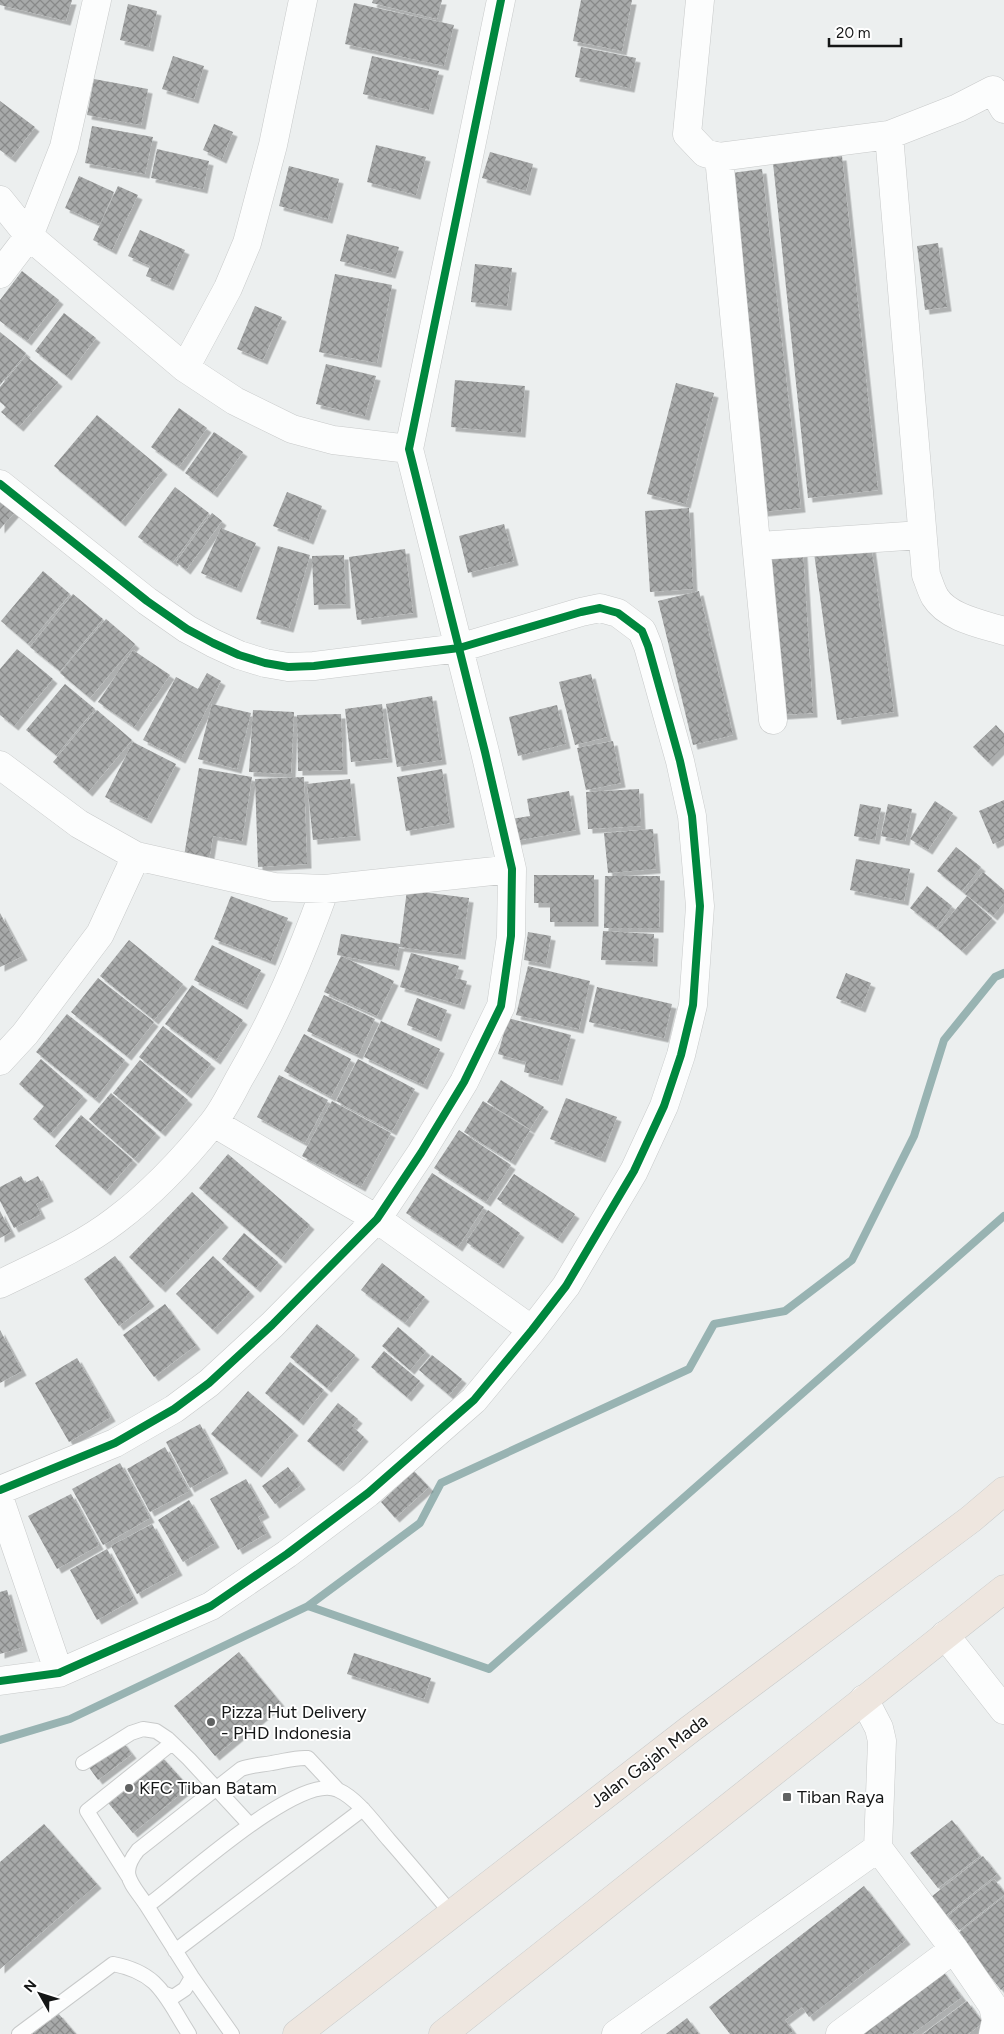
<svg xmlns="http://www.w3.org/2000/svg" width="1004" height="2034" font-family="Figtree,sans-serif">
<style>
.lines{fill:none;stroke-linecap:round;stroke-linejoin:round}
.stream{stroke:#98b3b2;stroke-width:8}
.building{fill:url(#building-cross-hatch);filter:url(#shadow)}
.lane-casing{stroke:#c8caca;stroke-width:16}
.street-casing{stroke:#c8caca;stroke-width:29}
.highway-casing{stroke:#c9cbcb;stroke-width:29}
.lane{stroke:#fcfdfd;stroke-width:14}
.street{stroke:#fcfdfd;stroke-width:28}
.highway{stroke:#eee6df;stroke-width:28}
.cycleway-casing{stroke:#fff;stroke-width:11}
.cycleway{stroke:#00873e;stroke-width:8}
.poi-dot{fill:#606262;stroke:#fff;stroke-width:2}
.labels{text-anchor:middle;stroke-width:4;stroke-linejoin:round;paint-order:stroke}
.poi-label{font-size:18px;fill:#141616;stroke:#fff;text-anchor:start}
.street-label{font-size:18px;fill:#141616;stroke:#fff}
</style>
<defs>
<pattern id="building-cross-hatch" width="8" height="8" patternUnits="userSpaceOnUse" patternTransform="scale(1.25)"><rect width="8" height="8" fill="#a8aaaa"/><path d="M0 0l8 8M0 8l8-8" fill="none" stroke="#888989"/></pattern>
<filter id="shadow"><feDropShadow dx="4.5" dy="4.5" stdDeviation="0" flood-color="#0004"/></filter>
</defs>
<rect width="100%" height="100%" fill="#ecefef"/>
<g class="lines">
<path class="stream" d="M 308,1606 L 489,1669 L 1004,1216
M 0,1740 L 70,1719 L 308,1606 L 420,1523 L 441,1483 L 689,1369 L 714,1324 L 785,1311 L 852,1260 L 914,1136 L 944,1040 L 995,977 L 1004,973"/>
</g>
<path class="building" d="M 0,0 L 72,0 L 66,21 L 0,5 Z
M 373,0 L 442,0 L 437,19 L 372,3 Z
M 581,0 L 632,0 L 622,51 L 573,41 Z
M 354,3 L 454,25 L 444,66 L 345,44 Z
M 128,4 L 157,11 L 149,47 L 120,40 Z
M 581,47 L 636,58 L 630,88 L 575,77 Z
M 173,56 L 204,66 L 194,99 L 162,89 Z
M 372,56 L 439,71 L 429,110 L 363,94 Z
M 94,79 L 148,89 L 141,125 L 87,115 Z
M 0,101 L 35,127 L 11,158 L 0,150 Z
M 214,124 L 233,132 L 222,159 L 203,150 Z
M 92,126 L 153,137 L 145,174 L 85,163 Z
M 376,145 L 426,157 L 416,195 L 367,182 Z
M 157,149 L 209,161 L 203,189 L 151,178 Z
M 490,152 L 533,164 L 526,191 L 482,178 Z
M 842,156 L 878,490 L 808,498 L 773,163 Z
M 289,166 L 339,179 L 328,219 L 279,206 Z
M 762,169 L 801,508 L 763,512 L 724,174 Z
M 79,176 L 114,192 L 100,224 L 65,208 Z
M 118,186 L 138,195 L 112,250 L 93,240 Z
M 140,230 L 185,250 L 169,286 L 146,276 L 150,266 L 128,256 Z
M 347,234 L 399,247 L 391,274 L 340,261 Z
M 938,243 L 947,307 L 925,310 L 917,246 Z
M 475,264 L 512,268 L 507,306 L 471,302 Z
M 22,271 L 59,300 L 27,341 L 0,321 L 0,300 Z
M 335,274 L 392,285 L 377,363 L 319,352 Z
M 255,306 L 282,317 L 263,360 L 237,349 Z
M 64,313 L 96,338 L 67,376 L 35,351 Z
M 0,332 L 26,353 L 0,385 Z
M 26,356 L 58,382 L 19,427 L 1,412 L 6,407 L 0,402 L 0,387 Z
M 326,364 L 376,376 L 365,416 L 316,404 Z
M 455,380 L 525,386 L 521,433 L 451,427 Z
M 676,383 L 714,393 L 686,504 L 647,494 Z
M 179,408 L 207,428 L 179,467 L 151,447 Z
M 97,415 L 163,470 L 121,522 L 54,466 Z
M 214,432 L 243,452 L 213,493 L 185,473 Z
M 175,487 L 209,513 L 173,562 L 138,537 Z
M 287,492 L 322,506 L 309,540 L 273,526 Z
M 0,500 L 15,512 L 0,529 Z
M 689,508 L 693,589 L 650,592 L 645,511 Z
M 212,513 L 222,521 L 186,570 L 176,562 Z
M 504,524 L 514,561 L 468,573 L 459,536 Z
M 221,528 L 256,543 L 237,588 L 201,573 Z
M 871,545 L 894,712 L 837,720 L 814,553 Z
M 278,546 L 310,555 L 289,628 L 256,619 Z
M 405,549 L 413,613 L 357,620 L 349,557 Z
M 803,552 L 813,713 L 782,715 L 771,554 Z
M 344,555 L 346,604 L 314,605 L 312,556 Z
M 43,571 L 70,594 L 28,644 L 1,621 Z
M 699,591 L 733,735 L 693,745 L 658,601 Z
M 73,594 L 103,619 L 60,671 L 30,647 Z
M 106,619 L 135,644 L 90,698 L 60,673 Z
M 17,649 L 53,679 L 14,726 L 0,715 L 0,669 Z
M 133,650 L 170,675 L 134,727 L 98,702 Z
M 207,673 L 221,681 L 181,759 L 143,740 L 176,677 L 198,689 Z
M 591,674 L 607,737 L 575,745 L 559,682 Z
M 65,684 L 95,709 L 56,755 L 26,730 Z
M 432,696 L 442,760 L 397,767 L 386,704 Z
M 212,704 L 251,713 L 237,769 L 198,759 Z
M 382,704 L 388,758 L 351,762 L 345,709 Z
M 557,705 L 566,744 L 518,756 L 509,717 Z
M 97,710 L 132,740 L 88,792 L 53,762 Z
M 253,710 L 294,712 L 291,774 L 249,772 Z
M 341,714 L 343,770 L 298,771 L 297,715 Z
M 996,725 L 1004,734 L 1004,746 L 988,762 L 973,747 Z
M 613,741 L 621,783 L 586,790 L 577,748 Z
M 133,742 L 176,764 L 147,819 L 105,797 Z
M 199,768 L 252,777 L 242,841 L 213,836 L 209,860 L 184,856 Z
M 442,769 L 450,823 L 406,831 L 397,777 Z
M 304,777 L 307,864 L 258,867 L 255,779 Z
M 350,779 L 356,836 L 313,840 L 307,784 Z
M 639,789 L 641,826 L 588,829 L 586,792 Z
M 569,791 L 576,830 L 515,841 L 511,819 L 530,816 L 527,799 Z
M 1004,800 L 1004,839 L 993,844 L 979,811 Z
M 935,801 L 953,813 L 928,850 L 910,839 Z
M 860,804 L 881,808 L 875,840 L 854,836 Z
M 888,804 L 912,809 L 905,841 L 881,836 Z
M 653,829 L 656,869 L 608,873 L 604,833 Z
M 956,847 L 981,867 L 962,891 L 937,871 Z
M 856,859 L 910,869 L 904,901 L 850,890 Z
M 983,872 L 1004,890 L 1004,903 L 993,916 L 965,894 Z
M 534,875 L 594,875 L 594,922 L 550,922 L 550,903 L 534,903 Z
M 605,876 L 660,876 L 659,928 L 604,928 Z
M 927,886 L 952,906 L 936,928 L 910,908 Z
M 407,890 L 469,898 L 461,955 L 399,947 L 395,966 L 337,955 L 341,934 L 400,944 Z
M 231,896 L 288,918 L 271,961 L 214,939 Z
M 967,896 L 992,918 L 962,951 L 938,930 Z
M 0,913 L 23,956 L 0,967 Z
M 603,931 L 654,934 L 653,962 L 601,960 Z
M 528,932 L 551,936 L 546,964 L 524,960 Z
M 129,940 L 183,984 L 154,1020 L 100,976 Z
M 212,945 L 261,970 L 243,1005 L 194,980 Z
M 411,953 L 459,966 L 455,978 L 467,981 L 460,1005 L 400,987 Z
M 341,956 L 394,981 L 377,1016 L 324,992 Z
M 528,966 L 590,981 L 579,1029 L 516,1015 Z
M 846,973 L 871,983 L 861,1008 L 836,998 Z
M 98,978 L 154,1022 L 127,1056 L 71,1012 Z
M 192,985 L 243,1020 L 216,1060 L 165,1024 Z
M 597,987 L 672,1004 L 664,1038 L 589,1022 Z
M 324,995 L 375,1019 L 358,1055 L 307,1031 Z
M 417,998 L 447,1010 L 437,1037 L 407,1025 Z
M 67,1014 L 125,1060 L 95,1099 L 36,1052 Z
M 508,1018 L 571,1035 L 558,1081 L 524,1072 L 526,1062 L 498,1054 Z
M 381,1021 L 440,1049 L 423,1085 L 364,1057 Z
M 163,1026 L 211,1064 L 187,1094 L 139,1057 Z
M 304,1034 L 351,1059 L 331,1097 L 284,1071 Z
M 41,1059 L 83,1096 L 50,1134 L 33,1119 L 44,1106 L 19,1084 Z
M 358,1059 L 415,1089 L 392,1131 L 336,1101 Z
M 140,1060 L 188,1100 L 161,1132 L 113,1093 Z
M 279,1075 L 328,1100 L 305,1143 L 257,1117 Z
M 501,1080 L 544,1107 L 530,1129 L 487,1102 Z
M 111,1093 L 156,1133 L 134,1159 L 89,1119 Z
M 566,1098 L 617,1117 L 601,1158 L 550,1139 Z
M 332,1101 L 391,1133 L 361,1187 L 302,1156 Z
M 483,1101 L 530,1130 L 511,1161 L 464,1132 Z
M 81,1115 L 133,1160 L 106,1191 L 55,1146 Z
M 459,1130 L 511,1165 L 486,1202 L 434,1168 Z
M 228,1154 L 310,1225 L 281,1259 L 199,1188 Z
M 432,1173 L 484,1207 L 458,1247 L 406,1213 Z
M 514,1174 L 575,1214 L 558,1239 L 497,1199 Z
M 21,1176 L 25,1183 L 38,1176 L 49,1197 L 36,1204 L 41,1214 L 14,1228 L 0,1201 L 0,1187 Z
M 192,1192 L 224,1223 L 161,1288 L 129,1257 Z
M 488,1210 L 520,1233 L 499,1264 L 466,1242 Z
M 0,1211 L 11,1232 L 0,1238 Z
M 244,1233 L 278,1262 L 256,1288 L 222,1259 Z
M 115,1256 L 150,1302 L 119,1326 L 84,1279 Z
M 213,1256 L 250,1292 L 213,1330 L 176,1294 Z
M 382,1263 L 425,1297 L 405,1323 L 361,1290 Z
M 165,1304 L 196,1345 L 154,1377 L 123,1335 Z
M 317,1324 L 355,1355 L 327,1388 L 290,1357 Z
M 398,1327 L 426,1351 L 410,1370 L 382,1346 Z
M 0,1330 L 22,1371 L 0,1383 Z
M 384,1351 L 420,1381 L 407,1397 L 371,1367 Z
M 432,1355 L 462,1379 L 449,1395 L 419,1370 Z
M 77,1358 L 111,1417 L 69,1442 L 35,1383 Z
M 290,1362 L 324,1390 L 299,1421 L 265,1393 Z
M 248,1391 L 294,1431 L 257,1473 L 211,1434 Z
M 338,1403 L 358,1419 L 352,1426 L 364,1437 L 339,1467 L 307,1441 Z
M 200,1424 L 224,1469 L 190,1488 L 166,1442 Z
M 165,1447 L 189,1491 L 150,1512 L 127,1469 Z
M 120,1463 L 150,1518 L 103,1545 L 72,1489 Z
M 288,1467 L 301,1485 L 275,1504 L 262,1486 Z
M 414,1471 L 429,1487 L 395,1518 L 381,1502 Z
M 246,1479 L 265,1513 L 258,1517 L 267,1533 L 238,1550 L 210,1499 Z
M 71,1494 L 99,1545 L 57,1569 L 28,1516 Z
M 189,1500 L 215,1543 L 183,1562 L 158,1520 Z
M 152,1524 L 178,1571 L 137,1594 L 111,1546 Z
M 107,1549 L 134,1599 L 97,1620 L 70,1570 Z
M 7,1590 L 23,1647 L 0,1654 L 0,1592 Z
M 239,1652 L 280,1702 L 215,1756 L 174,1706 Z
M 354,1653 L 431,1678 L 424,1699 L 347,1674 Z
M 122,1741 L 132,1754 L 98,1780 L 88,1766 Z
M 160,1755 L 189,1787 L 133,1833 L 105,1799 Z
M 952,1820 L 980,1856 L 938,1888 L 910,1853 Z
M 44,1824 L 97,1884 L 0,1969 L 0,1862 Z
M 983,1856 L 997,1874 L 945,1916 L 931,1897 Z
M 994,1879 L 1004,1892 L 1004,1895 L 959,1930 L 948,1916 Z
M 864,1886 L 906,1940 L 809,2017 L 802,2007 L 785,2020 L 793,2031 L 789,2034 L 730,2034 L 709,2007 Z
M 1004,1897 L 1004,1987 L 1001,1990 L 957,1934 Z
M 941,1969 L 962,1997 L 912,2034 L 854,2034 Z
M 967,2001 L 983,2023 L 968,2034 L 923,2034 Z
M 58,2013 L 76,2034 L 32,2034 Z
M 687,2018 L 699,2034 L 666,2034 Z"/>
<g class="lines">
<defs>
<path id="lane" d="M 83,1763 L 131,1733 L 143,1729 L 156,1731 L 168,1739 L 189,1759 L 250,1825
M 128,1876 L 87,1811 L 172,1743
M 147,1906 C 132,1883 118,1875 138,1850 L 241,1769 C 251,1765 261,1765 272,1763 C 285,1761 295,1757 308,1758 L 337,1789
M 175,1951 L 363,1809
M 163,1993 L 173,1997 L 185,1989 L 192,1977
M 19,2034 L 113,1964 C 160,1973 165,1997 189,2034
M 232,2034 L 192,1977 L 147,1906 C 180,1883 299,1771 338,1790 C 358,1799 375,1824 389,1840 C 410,1864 431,1889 451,1913"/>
<path id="street" d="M 700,0 L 687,134 L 705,153 L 719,157 L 889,135 L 958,108 L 993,90 L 1004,109
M 889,135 L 926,575 C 929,582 931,590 935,597 C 948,618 982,624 1004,631
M 719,157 L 773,720
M 0,200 L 29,236 L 185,368 L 235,401 L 292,429 L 333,440 L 409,449
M 0,274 L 29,236 L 64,147 L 97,0
M 185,368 L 228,288 L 247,243 L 273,145 L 303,0
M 0,484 L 147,601 L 187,629 L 213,643 L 239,655 L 265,663 L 288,667 L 314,666 L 459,648 L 581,612 L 600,608 L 618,613 L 642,631 L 648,646 L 680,761 L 692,816 L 700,906 L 693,1005 L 681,1055 L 664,1106 L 634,1171 L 566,1286 L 532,1330 L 474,1400 L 368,1493 L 287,1554 L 211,1606 L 59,1673 L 0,1681
M 757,546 L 921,535
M 0,765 L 79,824 L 136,856 L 274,887 L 325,889 L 512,869
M 0,1061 L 25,1034 L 100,934 L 136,856
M 214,1123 L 377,1219 L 532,1330
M 0,1284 C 39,1265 81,1247 116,1220 C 152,1193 184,1159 212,1124 C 223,1111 231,1094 239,1079 C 275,1018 301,955 325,889
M 0,1490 L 115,1443 L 174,1409 L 209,1383 L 272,1325 L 377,1219 L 421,1153 L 464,1082 L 501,1006 L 511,936 L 512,869 L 485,752 L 409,449 L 501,0
M 0,1500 L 59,1673
M 945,1635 L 1004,1710
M 878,1848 L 954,1949 L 993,2006 L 996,2020 L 993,2034
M 616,2034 L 878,1848 L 882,1741 L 879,1728 L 864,1699
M 840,2034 L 954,1949"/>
<path id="highway" d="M 297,2034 L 689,1730 L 971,1519 L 1004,1491
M 443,2034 L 1004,1589"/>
</defs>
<use href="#lane" class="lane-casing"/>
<use href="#street" class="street-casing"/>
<use href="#highway" class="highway-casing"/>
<use href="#lane" class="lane"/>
<use href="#street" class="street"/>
<use href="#highway" class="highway"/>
<defs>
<path id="cycleway" d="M 0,484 L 147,601 L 187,629 L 213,643 L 239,655 L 265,663 L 288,667 L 314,666 L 459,648 L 581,612 L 600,608 L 618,613 L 642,631 L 648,646 L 680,761 L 692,816 L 700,906 L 693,1005 L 681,1055 L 664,1106 L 634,1171 L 566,1286 L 532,1330 L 474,1400 L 368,1493 L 287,1554 L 211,1606 L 59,1673 L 0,1681
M 0,1490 L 115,1443 L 174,1409 L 209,1383 L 272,1325 L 377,1219 L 421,1153 L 464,1082 L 501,1006 L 511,936 L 512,869 L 485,752 L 409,449 L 501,0"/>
</defs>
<use href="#cycleway" class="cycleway-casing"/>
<use href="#cycleway" class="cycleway"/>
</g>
<g class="poi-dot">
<circle cx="211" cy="1722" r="5"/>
<circle cx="129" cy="1788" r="5"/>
<rect x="782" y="1792" width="10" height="10" rx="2.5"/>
</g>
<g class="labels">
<g class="poi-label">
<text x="221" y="1718">Pizza Hut Delivery<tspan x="221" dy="21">- PHD Indonesia</tspan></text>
<text x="139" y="1794">KFC Tiban Batam</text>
<text x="797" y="1803">Tiban Raya</text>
</g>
<g class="street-label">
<text transform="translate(649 1761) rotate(-37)" y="6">Jalan Gajah Mada</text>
</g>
</g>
<g transform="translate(40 1994) rotate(309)" stroke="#ffffff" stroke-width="4" paint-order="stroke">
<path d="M0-4L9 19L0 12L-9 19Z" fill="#141616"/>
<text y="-8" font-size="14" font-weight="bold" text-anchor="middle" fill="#141616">N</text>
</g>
<path d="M829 38v8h72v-8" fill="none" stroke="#141616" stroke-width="2.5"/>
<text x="836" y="38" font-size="15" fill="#141616" stroke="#ffffff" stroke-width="4" paint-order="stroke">20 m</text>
</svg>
